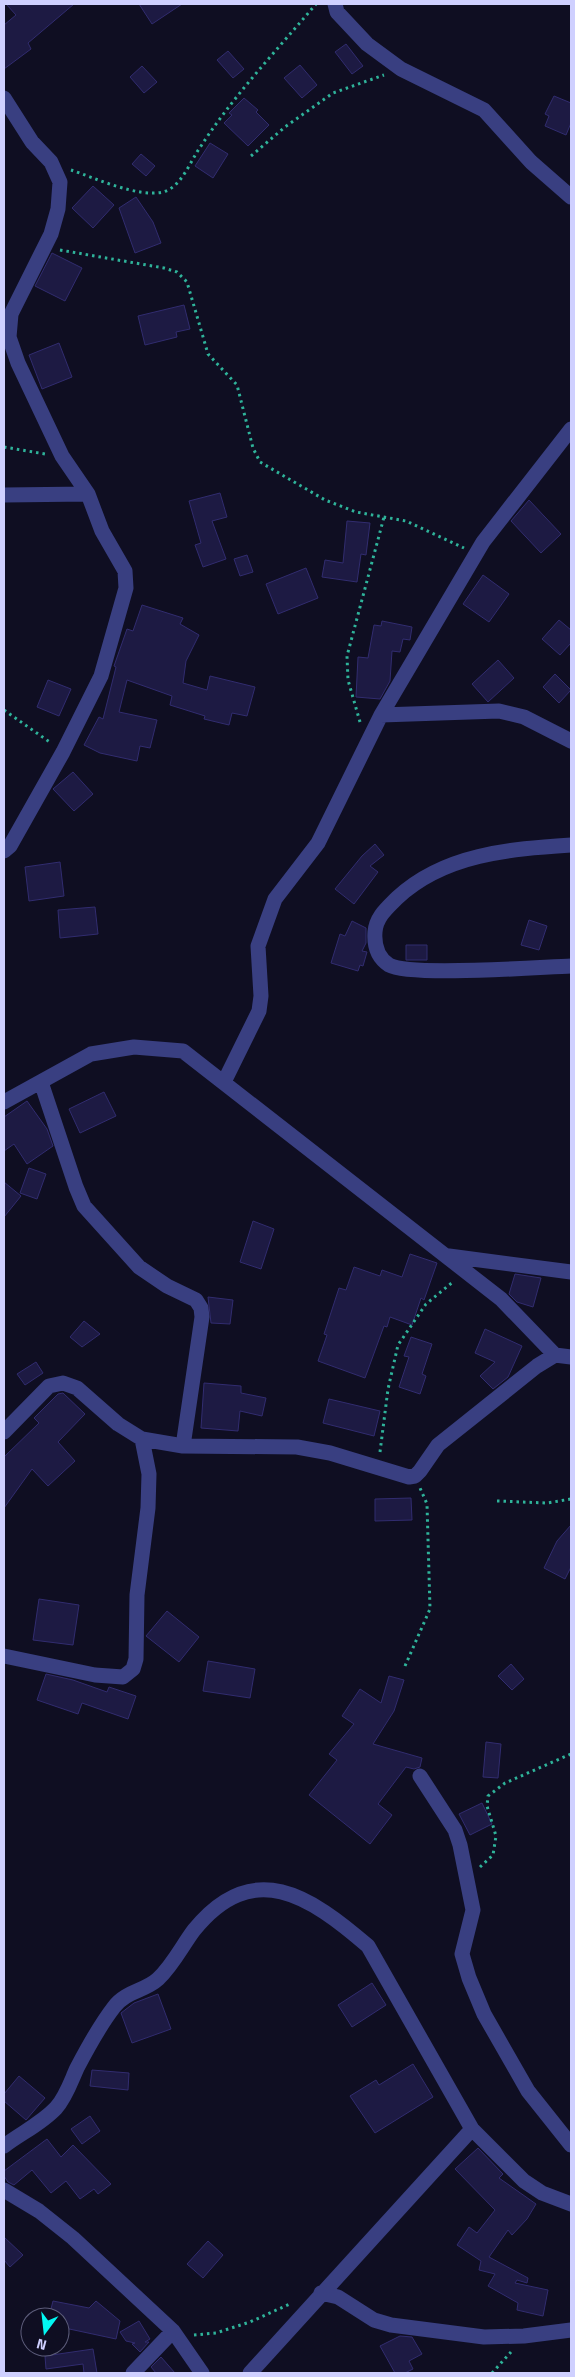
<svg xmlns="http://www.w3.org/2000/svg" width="575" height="2377" font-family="'Titillium Web',sans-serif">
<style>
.building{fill:#1d1a43;stroke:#312c6f}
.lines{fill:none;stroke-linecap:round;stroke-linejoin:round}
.path{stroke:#2fb39a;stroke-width:3;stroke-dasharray:2.5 4;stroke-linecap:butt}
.street{stroke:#393f81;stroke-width:15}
</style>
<rect width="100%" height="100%" fill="#0f0e22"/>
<path class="building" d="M 6,4 L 74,4 L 28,43 L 31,49 L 4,69 L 4,25 L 16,15 Z
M 139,4 L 182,4 L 152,24 Z
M 346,44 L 363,66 L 352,74 L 335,52 Z
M 228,51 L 244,69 L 233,78 L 217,60 Z
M 300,65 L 317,85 L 302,98 L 284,78 Z
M 142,66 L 157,82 L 144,93 L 130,77 Z
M 554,96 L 571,103 L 571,123 L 566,135 L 545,126 L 549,116 L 545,114 Z
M 244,98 L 258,110 L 256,112 L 269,125 L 248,146 L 224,123 L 232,115 L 229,113 Z
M 210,143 L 228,154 L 213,178 L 195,166 Z
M 141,154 L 155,166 L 146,176 L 132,164 Z
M 93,186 L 114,205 L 93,228 L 72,208 Z
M 136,197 L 153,222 L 161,243 L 135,253 L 119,208 Z
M 52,253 L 82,268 L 65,301 L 35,286 Z
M 184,305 L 190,329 L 176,332 L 177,337 L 145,345 L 138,316 Z
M 59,343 L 72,377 L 42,389 L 29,355 Z
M 220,493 L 227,517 L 212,521 L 226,559 L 203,567 L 195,545 L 201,543 L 189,501 Z
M 529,500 L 561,534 L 541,553 L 511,521 Z
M 347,521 L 370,523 L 366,555 L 361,554 L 357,582 L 322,577 L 325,560 L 343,563 Z
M 247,555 L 253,572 L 240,576 L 234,559 Z
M 306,568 L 318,598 L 278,614 L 266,584 Z
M 483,575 L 509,594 L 489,622 L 463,604 Z
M 142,605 L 183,618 L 180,624 L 199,635 L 186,661 L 183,683 L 207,690 L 210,676 L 255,687 L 247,716 L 232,713 L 229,725 L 204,719 L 205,716 L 170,705 L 172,696 L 127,680 L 119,712 L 157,720 L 150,748 L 140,746 L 137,761 L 100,753 L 84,745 L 99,717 L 103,719 L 116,667 L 114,666 L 127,629 L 133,631 Z
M 559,620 L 571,630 L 571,643 L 560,655 L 542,639 Z
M 382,621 L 412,627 L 410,640 L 403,639 L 400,652 L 392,651 L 390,681 L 380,699 L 356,697 L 358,657 L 368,658 L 374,625 L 381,626 Z
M 498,660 L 514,678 L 488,702 L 472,684 Z
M 555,674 L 571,690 L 559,703 L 543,687 Z
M 48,680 L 71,689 L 59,716 L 37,707 Z
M 73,772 L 93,794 L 74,811 L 53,789 Z
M 375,844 L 384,855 L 370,866 L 378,872 L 354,904 L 335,889 L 362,856 Z
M 60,862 L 64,896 L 29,901 L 25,867 Z
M 95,907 L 98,934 L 60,938 L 58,910 Z
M 529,920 L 547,926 L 539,950 L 521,945 Z
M 352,921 L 366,928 L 366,943 L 362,951 L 367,952 L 363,966 L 360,965 L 358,971 L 331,963 L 340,934 L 345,936 Z
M 406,945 L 427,945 L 427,960 L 406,960 Z
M 104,1092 L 116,1116 L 80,1133 L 69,1109 Z
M 27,1101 L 47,1129 L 53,1146 L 27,1164 L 14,1144 L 4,1151 L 4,1117 Z
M 29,1168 L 46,1174 L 37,1199 L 20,1193 Z
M 4,1182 L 21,1196 L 4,1217 Z
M 253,1221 L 274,1229 L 261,1269 L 240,1262 Z
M 410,1254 L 437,1263 L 424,1300 L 421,1298 L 412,1325 L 390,1317 L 387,1327 L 384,1326 L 365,1378 L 318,1361 L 327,1335 L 324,1334 L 339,1288 L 346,1290 L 354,1267 L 380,1276 L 382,1270 L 402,1277 Z
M 515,1274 L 541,1278 L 533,1307 L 517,1302 L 509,1294 Z
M 208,1297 L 233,1300 L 230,1324 L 211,1323 Z
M 84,1321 L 100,1334 L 82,1347 L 70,1337 Z
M 485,1329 L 522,1346 L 508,1377 L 493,1389 L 480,1376 L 495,1362 L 475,1353 Z
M 411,1337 L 432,1344 L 422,1374 L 426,1376 L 420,1394 L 399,1387 L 409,1357 L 404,1356 Z
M 36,1362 L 43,1373 L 25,1385 L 17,1374 Z
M 204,1383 L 241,1386 L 241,1393 L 266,1398 L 262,1416 L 240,1411 L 238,1431 L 201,1428 Z
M 63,1393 L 85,1414 L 58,1442 L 75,1461 L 48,1486 L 32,1469 L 4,1508 L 4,1457 L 39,1423 L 34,1418 L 58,1394 Z
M 329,1399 L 380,1411 L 374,1436 L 323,1423 Z
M 411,1498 L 412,1520 L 375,1521 L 375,1499 Z
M 571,1525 L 571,1567 L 565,1579 L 544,1568 L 557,1541 Z
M 39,1599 L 79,1605 L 73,1645 L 33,1640 Z
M 167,1611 L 199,1637 L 179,1662 L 146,1636 Z
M 208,1661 L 255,1669 L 250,1698 L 203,1691 Z
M 511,1664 L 524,1679 L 512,1690 L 498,1676 Z
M 46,1674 L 73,1680 L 107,1692 L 109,1687 L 136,1696 L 128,1719 L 82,1703 L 78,1714 L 37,1700 Z
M 389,1676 L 404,1680 L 394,1711 L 373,1744 L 422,1758 L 420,1767 L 414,1769 L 406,1767 L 378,1804 L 392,1815 L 370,1844 L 309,1795 L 337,1760 L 329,1754 L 354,1724 L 342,1716 L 360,1689 L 381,1703 Z
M 486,1742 L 501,1744 L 498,1778 L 483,1777 Z
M 482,1803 L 492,1824 L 470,1835 L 459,1814 Z
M 372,1983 L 386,2005 L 352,2027 L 338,2005 Z
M 158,1994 L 171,2029 L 132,2043 L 121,2013 L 134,2003 Z
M 413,2064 L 433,2097 L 375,2133 L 350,2096 L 376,2080 L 379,2085 Z
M 92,2070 L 129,2073 L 128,2090 L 90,2086 Z
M 19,2076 L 45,2098 L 26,2120 L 4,2101 L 4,2094 Z
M 90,2116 L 100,2131 L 82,2144 L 71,2129 Z
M 47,2139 L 61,2157 L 73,2145 L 111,2184 L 98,2194 L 94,2189 L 80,2199 L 66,2181 L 51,2193 L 32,2170 L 14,2185 L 8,2182 L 4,2176 L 4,2171 Z
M 478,2148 L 503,2174 L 499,2178 L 536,2204 L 527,2219 L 512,2235 L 508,2230 L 489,2257 L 528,2278 L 527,2283 L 517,2280 L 515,2283 L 548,2290 L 543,2316 L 517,2310 L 518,2303 L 488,2286 L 495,2274 L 479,2270 L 481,2261 L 457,2245 L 469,2227 L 477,2233 L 495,2210 L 455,2169 Z
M 4,2237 L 23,2255 L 10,2267 L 4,2260 Z
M 208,2241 L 223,2255 L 203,2278 L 187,2264 Z
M 53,2301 L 89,2308 L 96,2301 L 120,2321 L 116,2339 L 60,2327 L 60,2317 L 49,2317 Z
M 139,2321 L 150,2339 L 145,2342 L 149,2342 L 140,2352 L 132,2344 L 135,2343 L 126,2341 L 120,2332 Z
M 400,2336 L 412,2337 L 422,2354 L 409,2361 L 413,2369 L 405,2373 L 395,2373 L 380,2346 Z
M 93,2349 L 97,2373 L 84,2373 L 83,2364 L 46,2369 L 45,2356 Z
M 161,2357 L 175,2373 L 156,2373 L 151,2367 Z"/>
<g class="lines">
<path class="path" d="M 251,156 L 285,127 L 333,93 L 384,75
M 71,170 C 95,178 138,198 163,192 C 182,187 190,161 201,146 C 234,95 277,50 316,4
M 60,250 L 164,268 L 177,272 L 187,282 L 208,354 L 237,385 L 253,448 L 260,462 L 325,500 L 356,512 L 406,521 L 464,548
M 4,447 L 45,454
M 4,710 L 51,743
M 360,722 L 348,680 L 347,656 L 384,517
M 380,1452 L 388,1389 L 398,1345 L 426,1304 L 454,1281
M 497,1501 L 547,1503 L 571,1499
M 405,1666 L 430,1609 L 427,1504 L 420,1488
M 480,1867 L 493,1855 L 496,1836 L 487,1806 L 488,1796 L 505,1783 L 571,1754
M 194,2335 L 216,2333 L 250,2322 L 292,2303
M 492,2373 L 511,2352"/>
<path class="street" d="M 335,4 L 337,12 L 367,44 L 401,69 L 484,110 L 531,162 L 571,197
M 4,98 L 32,142 L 51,162 L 60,182 L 58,209 L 51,234 L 11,314 L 9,337 L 18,363 L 62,456 L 88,494 L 102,531 L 125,571 L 126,588 L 101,676 L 63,752 L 10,846 L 4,851
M 4,495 L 88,494
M 381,715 L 499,711 L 524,717 L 571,741
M 571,845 C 510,849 444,854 397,898 C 387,908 376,917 375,932 C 374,945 377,957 389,965 C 410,977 540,967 571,966
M 41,1082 L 76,1187 L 84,1206 L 139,1267 L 167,1286 L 196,1300 L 201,1308 L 202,1317 L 183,1446
M 224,1082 L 259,1011 L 261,996 L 258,946 L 275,899 L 318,843 L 381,715 L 483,542 L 571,429
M 4,1102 L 91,1054 L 134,1047 L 183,1051 L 501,1299 L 555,1355
M 449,1256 L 571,1272
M 4,1432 L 49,1386 L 63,1383 L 77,1388 L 118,1424 L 142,1439 L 183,1446 L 297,1447 L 330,1453 L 409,1477 L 415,1476 L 420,1471 L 438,1445 L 537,1366 L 555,1355 L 571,1357
M 4,1656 L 95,1675 L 123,1677 L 133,1669 L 136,1659 L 137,1595 L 148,1508 L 149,1474 L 142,1439
M 420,1776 L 455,1830 L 460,1845 L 473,1910 L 462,1954 L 469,1978 L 484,2014 L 528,2091 L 571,2145
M 4,2146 C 21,2133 41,2124 56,2108 C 66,2097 71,2081 77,2068 C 88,2047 100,2025 114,2007 C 126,1991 145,1991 158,1979 C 173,1965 182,1946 194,1930 C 253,1857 310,1896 368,1946 L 472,2129 L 524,2181 L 542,2193 L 571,2204
M 4,2190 L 39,2211 L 73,2238 L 173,2331 L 202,2373
M 321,2293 L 338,2297 L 374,2320 L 391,2325 L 484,2337 L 524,2336 L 571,2330
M 133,2373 L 173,2331
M 250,2373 L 472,2129"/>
</g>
<rect width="575" height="2377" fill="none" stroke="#cfd0ff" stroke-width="10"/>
<g transform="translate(45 2332) rotate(195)"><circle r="24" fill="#0f0e22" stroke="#5c5c7a"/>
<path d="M0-4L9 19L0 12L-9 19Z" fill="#02f7f2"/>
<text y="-8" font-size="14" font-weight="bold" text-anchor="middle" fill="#cfd0ff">N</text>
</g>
</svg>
